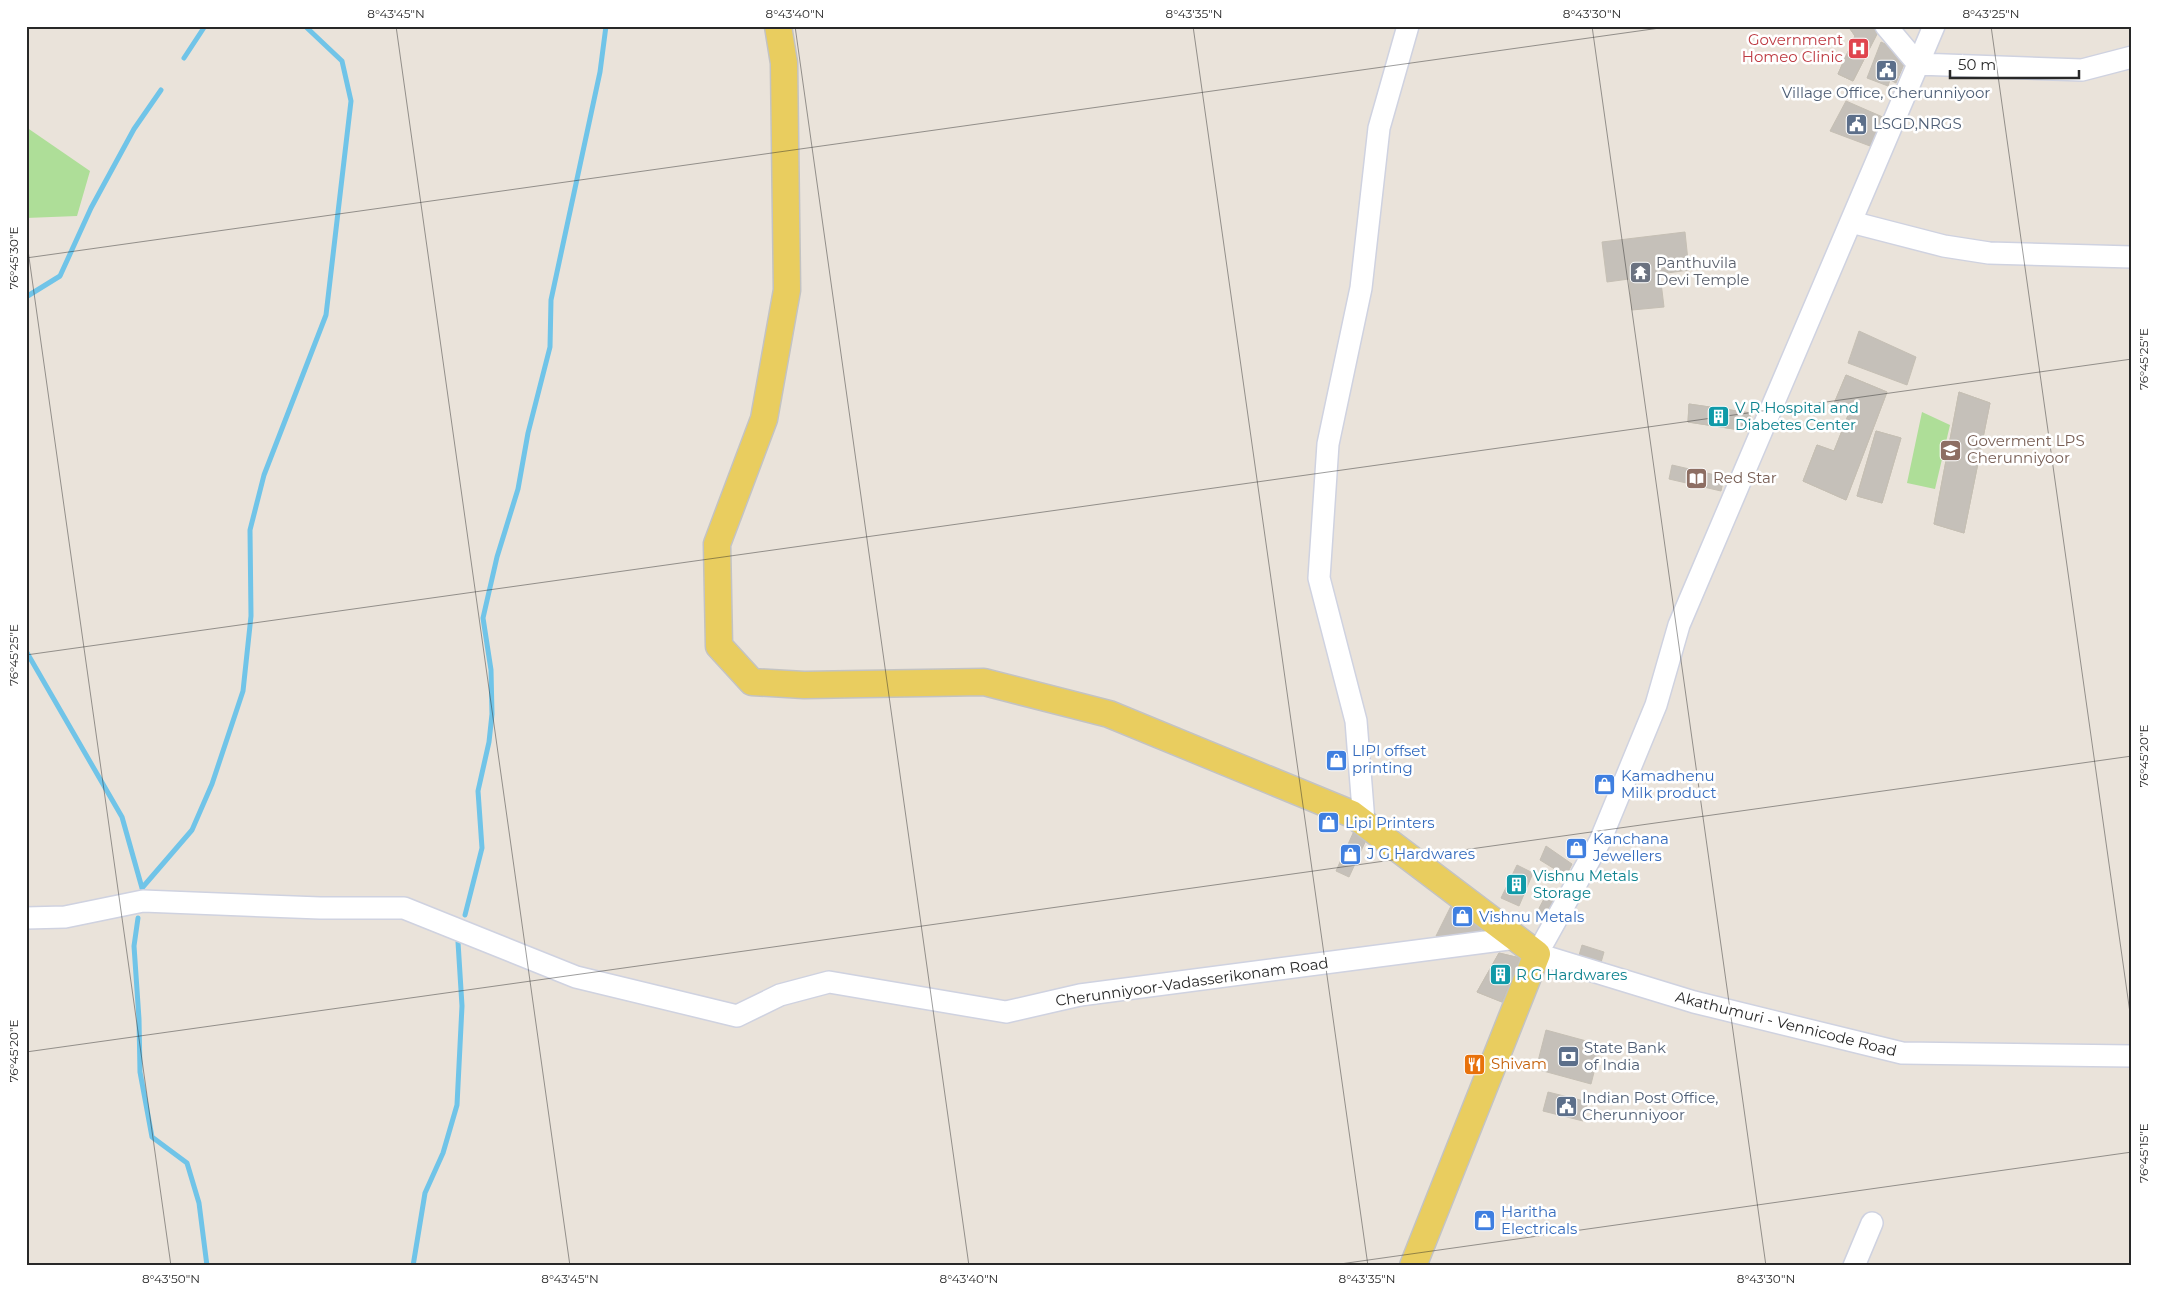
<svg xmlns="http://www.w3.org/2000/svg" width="2158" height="1292" font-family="Montserrat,sans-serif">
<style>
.green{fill:#aede98}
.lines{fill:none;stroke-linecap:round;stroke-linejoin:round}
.stream{stroke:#70c4e8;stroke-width:5}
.building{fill:#c5c0b9;stroke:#c5bfb4}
.minor-casing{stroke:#cfd2e0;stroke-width:24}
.major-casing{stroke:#c3c3c3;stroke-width:29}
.minor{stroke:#fff;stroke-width:21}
.major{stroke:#e9cd5f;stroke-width:26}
.ticks{fill:none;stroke:#282828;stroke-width:1;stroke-opacity:0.45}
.labels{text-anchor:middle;stroke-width:5;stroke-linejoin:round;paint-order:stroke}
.health-label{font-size:15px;fill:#be3a42;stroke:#fff;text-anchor:end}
.service-label{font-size:15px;fill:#4e5e75;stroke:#fff;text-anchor:start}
.worship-label{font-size:15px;fill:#5b616d;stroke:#fff;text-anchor:start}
.culture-label{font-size:15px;fill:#0d838f;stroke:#fff;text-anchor:start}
.education-label{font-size:15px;fill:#785e54;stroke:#fff;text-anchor:start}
.shop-label{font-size:15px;fill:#366cbe;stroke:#fff;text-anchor:start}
.street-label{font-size:15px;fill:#282828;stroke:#fff}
.food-label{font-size:15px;fill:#c56008;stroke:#fff;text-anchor:start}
.neatline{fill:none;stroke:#282828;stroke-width:2}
.ticks-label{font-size:12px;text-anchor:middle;fill:#282828}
</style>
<rect width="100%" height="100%" fill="#eae3da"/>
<path class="green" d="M 26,127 L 90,171 L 77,216 L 26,218 Z
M 1922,412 L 1950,425 L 1935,489 L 1907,483 Z"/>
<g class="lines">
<path class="stream" d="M 184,58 L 205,26
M 26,297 L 60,276 L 91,208 L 134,129 L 161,90
M 26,651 L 122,817 L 142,888
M 142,888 L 192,830 L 212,784 L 243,691 L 251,616 L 250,530 L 264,475 L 326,315 L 351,101 L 342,61 L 305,26
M 465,915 L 482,848 L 478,791 L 489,742 L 492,714 L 491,670 L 483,618 L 497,557 L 518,489 L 528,433 L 550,347 L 551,300 L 600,72 L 606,26
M 138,918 L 134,946 L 139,1019 L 140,1072 L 152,1137 L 187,1163 L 199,1203 L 207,1266
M 413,1266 L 425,1193 L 443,1153 L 457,1105 L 462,1006 L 458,942"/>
</g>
<path class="building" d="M 1848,26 L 1872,26 L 1878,32 L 1853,81 L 1838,74 L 1855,36 Z
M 1848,26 L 1872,26 L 1878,32 L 1853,81 L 1838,74 L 1855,36 Z
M 1881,42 L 1903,52 L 1900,59 L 1905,62 L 1896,83 L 1890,80 L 1888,86 L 1867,78 Z
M 1846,101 L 1885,118 L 1870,146 L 1830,131 Z
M 1685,232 L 1689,270 L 1660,274 L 1664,307 L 1632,310 L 1629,279 L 1607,282 L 1602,242 Z
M 1859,331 L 1916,357 L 1907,385 L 1848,363 Z
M 1846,375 L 1887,392 L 1846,500 L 1803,481 L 1817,445 L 1834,451 L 1849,413 L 1833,406 Z
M 1846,375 L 1887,392 L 1846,500 L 1803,481 L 1817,445 L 1834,451 L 1849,413 L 1833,406 Z
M 1959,392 L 1990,403 L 1964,533 L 1934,524 Z
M 1959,392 L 1990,403 L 1964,533 L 1934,524 Z
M 1689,404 L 1751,413 L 1747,431 L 1688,422 Z
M 1689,404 L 1751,413 L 1747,431 L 1688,422 Z
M 1876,431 L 1901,438 L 1882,503 L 1857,496 Z
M 1876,431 L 1901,438 L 1882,503 L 1857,496 Z
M 1672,465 L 1724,477 L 1721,491 L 1669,479 Z
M 1354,831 L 1367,838 L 1349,877 L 1336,871 Z
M 1546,846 L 1572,864 L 1566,876 L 1540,860 Z
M 1517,865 L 1533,873 L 1519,906 L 1501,898 Z
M 1546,895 L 1556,901 L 1546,919 L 1536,914 Z
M 1452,904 L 1500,933 L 1436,936 Z
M 1582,945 L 1604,952 L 1600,966 L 1578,959 Z
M 1499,953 L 1520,958 L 1502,1002 L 1477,992 Z
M 1499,953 L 1520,958 L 1502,1002 L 1477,992 Z
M 1546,1030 L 1601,1045 L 1591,1084 L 1536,1069 Z
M 1548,1092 L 1588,1102 L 1583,1121 L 1543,1111 Z"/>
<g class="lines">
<defs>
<path id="minor" d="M 1886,26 L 1918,64 L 1679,625 L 1656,705 L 1600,841 L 1537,954 L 1694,1002 L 1902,1053 L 2132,1056
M 1934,26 L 1918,64 L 2082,70 L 2132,57
M 1851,222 L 1944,246 L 1989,253 L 2132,257
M 1364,822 L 1356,721 L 1319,578 L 1328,444 L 1361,288 L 1379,128 L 1408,26
M 26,918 L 65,917 L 143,901 L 320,908 L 404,908 L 576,977 L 737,1016 L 780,995 L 829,982 L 1006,1012 L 1080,995 L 1516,938
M 1854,1266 L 1872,1223"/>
<path id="major" d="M 778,26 L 784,63 L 787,290 L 764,419 L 717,544 L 719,646 L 752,682 L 804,685 L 984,682 L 1109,714 L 1352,814 L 1537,954 L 1413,1266"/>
</defs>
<use href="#minor" class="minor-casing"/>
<use href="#major" class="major-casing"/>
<use href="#minor" class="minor"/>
<use href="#major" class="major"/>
</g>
<path class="ticks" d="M 396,26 L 570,1266M 795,26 L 969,1266M 1193,26 L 1368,1266M 1592,26 L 1766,1266M 1991,26 L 2132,1027M 26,236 L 171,1266M 26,258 L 1674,26M 26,655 L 2132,359M 26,1052 L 2132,756M 1326,1266 L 2132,1152"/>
<defs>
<symbol id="hospital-square" viewBox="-11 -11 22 22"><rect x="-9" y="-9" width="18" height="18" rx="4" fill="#e0444e" stroke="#fff"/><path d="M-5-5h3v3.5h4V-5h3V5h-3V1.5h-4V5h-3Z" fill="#fff"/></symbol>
<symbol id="civic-square" viewBox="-11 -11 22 22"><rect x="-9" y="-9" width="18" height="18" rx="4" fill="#5c6f8a" stroke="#fff"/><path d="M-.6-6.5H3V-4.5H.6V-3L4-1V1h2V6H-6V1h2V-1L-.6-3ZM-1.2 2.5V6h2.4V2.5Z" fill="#fff"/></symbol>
<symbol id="temple-square" viewBox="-11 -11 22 22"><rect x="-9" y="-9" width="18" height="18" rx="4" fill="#6b7280" stroke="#fff"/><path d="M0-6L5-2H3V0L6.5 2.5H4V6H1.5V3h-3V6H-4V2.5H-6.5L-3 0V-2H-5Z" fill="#fff"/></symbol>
<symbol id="building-square" viewBox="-11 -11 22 22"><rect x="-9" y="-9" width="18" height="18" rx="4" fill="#0f9aa8" stroke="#fff"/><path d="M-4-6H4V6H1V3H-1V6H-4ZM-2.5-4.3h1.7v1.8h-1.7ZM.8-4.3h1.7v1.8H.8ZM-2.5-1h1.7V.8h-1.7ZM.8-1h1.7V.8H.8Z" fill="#fff"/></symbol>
<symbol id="school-square" viewBox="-11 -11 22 22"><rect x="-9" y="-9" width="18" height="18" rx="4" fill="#8d6e63" stroke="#fff"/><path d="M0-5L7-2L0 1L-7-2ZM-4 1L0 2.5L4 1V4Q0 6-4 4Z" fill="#fff"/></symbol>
<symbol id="library-square" viewBox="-11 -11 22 22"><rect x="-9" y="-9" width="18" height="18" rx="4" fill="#8d6e63" stroke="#fff"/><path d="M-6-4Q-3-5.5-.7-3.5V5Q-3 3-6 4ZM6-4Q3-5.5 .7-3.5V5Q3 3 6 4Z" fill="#fff"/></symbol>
<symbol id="shop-square" viewBox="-11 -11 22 22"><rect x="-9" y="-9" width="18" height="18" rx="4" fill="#3f7fe0" stroke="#fff"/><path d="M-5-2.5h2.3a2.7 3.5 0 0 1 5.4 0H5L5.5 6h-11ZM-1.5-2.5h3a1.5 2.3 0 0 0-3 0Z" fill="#fff"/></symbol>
<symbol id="bank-square" viewBox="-11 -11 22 22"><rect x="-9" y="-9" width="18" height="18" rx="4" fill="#5c6f8a" stroke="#fff"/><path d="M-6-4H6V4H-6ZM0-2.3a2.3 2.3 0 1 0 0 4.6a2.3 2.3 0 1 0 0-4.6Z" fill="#fff"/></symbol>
<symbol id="restaurant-square" viewBox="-11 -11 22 22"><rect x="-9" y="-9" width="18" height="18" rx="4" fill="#e8710a" stroke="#fff"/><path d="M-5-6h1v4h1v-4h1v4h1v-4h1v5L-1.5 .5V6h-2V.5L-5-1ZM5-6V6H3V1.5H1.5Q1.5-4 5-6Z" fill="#fff"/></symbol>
</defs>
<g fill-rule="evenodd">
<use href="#hospital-square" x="1846" y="36" width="25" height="25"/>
<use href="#civic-square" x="1874" y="58" width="25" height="25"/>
<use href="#civic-square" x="1844" y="112" width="25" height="25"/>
<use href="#temple-square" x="1628" y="260" width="25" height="25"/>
<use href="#building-square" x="1706" y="404" width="25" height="25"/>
<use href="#school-square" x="1938" y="438" width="25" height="25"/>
<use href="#library-square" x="1684" y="466" width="25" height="25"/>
<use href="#shop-square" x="1324" y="748" width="25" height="25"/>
<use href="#shop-square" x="1592" y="772" width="25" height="25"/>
<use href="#shop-square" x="1316" y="810" width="25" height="25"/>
<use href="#shop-square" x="1564" y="836" width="25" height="25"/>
<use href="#shop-square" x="1338" y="842" width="25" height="25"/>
<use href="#building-square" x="1504" y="872" width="25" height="25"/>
<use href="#shop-square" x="1450" y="904" width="25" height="25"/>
<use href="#building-square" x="1488" y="962" width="25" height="25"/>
<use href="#bank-square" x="1556" y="1044" width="25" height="25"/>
<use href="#restaurant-square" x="1462" y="1052" width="25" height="25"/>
<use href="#civic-square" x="1554" y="1094" width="25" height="25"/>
<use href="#shop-square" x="1472" y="1208" width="25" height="25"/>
</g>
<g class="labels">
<g class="health-label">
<text x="1843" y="45">Government<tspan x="1843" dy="17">Homeo Clinic</tspan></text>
</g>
<g class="service-label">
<text x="1886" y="98" text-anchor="middle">Village Office, Cherunniyoor</text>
<text x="1873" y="129">LSGD,NRGS</text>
<text x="1584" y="1053">State Bank<tspan x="1584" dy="17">of India</tspan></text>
<text x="1582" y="1103">Indian Post Office,<tspan x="1582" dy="17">Cherunniyoor</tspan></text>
</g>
<g class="worship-label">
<text x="1656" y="268">Panthuvila<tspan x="1656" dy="17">Devi Temple</tspan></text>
</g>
<g class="culture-label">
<text x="1735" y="413">V R Hospital and<tspan x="1735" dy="17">Diabetes Center</tspan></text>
<text x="1533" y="881">Vishnu Metals<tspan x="1533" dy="17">Storage</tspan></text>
<text x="1516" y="980">R G Hardwares</text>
</g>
<g class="education-label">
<text x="1967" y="446">Goverment LPS<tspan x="1967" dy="17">Cherunniyoor</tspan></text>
<text x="1713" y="483">Red Star</text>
</g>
<g class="shop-label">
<text x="1352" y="756">LIPI offset<tspan x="1352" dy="17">printing</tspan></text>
<text x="1621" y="781">Kamadhenu<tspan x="1621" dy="17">Milk product</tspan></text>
<text x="1345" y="828">Lipi Printers</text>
<text x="1593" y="844">Kanchana<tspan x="1593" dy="17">Jewellers</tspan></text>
<text x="1367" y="859">J G Hardwares</text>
<text x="1479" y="922">Vishnu Metals</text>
<text x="1501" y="1217">Haritha<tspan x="1501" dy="17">Electricals</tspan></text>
</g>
<g class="street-label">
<text transform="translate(1192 982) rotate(-8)" y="5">Cherunniyoor-Vadasserikonam Road</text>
<text transform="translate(1786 1024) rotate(14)" y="5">Akathumuri - Vennicode Road</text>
</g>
<g class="food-label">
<text x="1491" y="1069">Shivam</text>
</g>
</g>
<rect width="2158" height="1292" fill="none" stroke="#ffffff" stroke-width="55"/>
<path d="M1950 70v8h129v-8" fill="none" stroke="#282828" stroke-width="2.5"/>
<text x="1958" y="70" font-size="15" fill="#282828" stroke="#ffffff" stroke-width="4" paint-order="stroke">50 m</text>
<rect x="28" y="28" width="2102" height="1236" class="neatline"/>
<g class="ticks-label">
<text x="396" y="18">8°43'45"N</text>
<text x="795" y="18">8°43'40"N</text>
<text x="1194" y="18">8°43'35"N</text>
<text x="1592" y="18">8°43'30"N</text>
<text x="1991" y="18">8°43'25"N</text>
<text transform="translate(14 258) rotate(-90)" y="4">76°45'30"E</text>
<text transform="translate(2144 359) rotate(-90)" y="4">76°45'25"E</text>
<text transform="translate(14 655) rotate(-90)" y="4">76°45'25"E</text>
<text transform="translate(2144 756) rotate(-90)" y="4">76°45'20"E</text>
<text transform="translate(14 1051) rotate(-90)" y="4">76°45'20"E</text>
<text transform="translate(2144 1153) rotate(-90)" y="4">76°45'15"E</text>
<text x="171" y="1283">8°43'50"N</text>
<text x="570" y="1283">8°43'45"N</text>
<text x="969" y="1283">8°43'40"N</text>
<text x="1367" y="1283">8°43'35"N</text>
<text x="1766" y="1283">8°43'30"N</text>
</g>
</svg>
